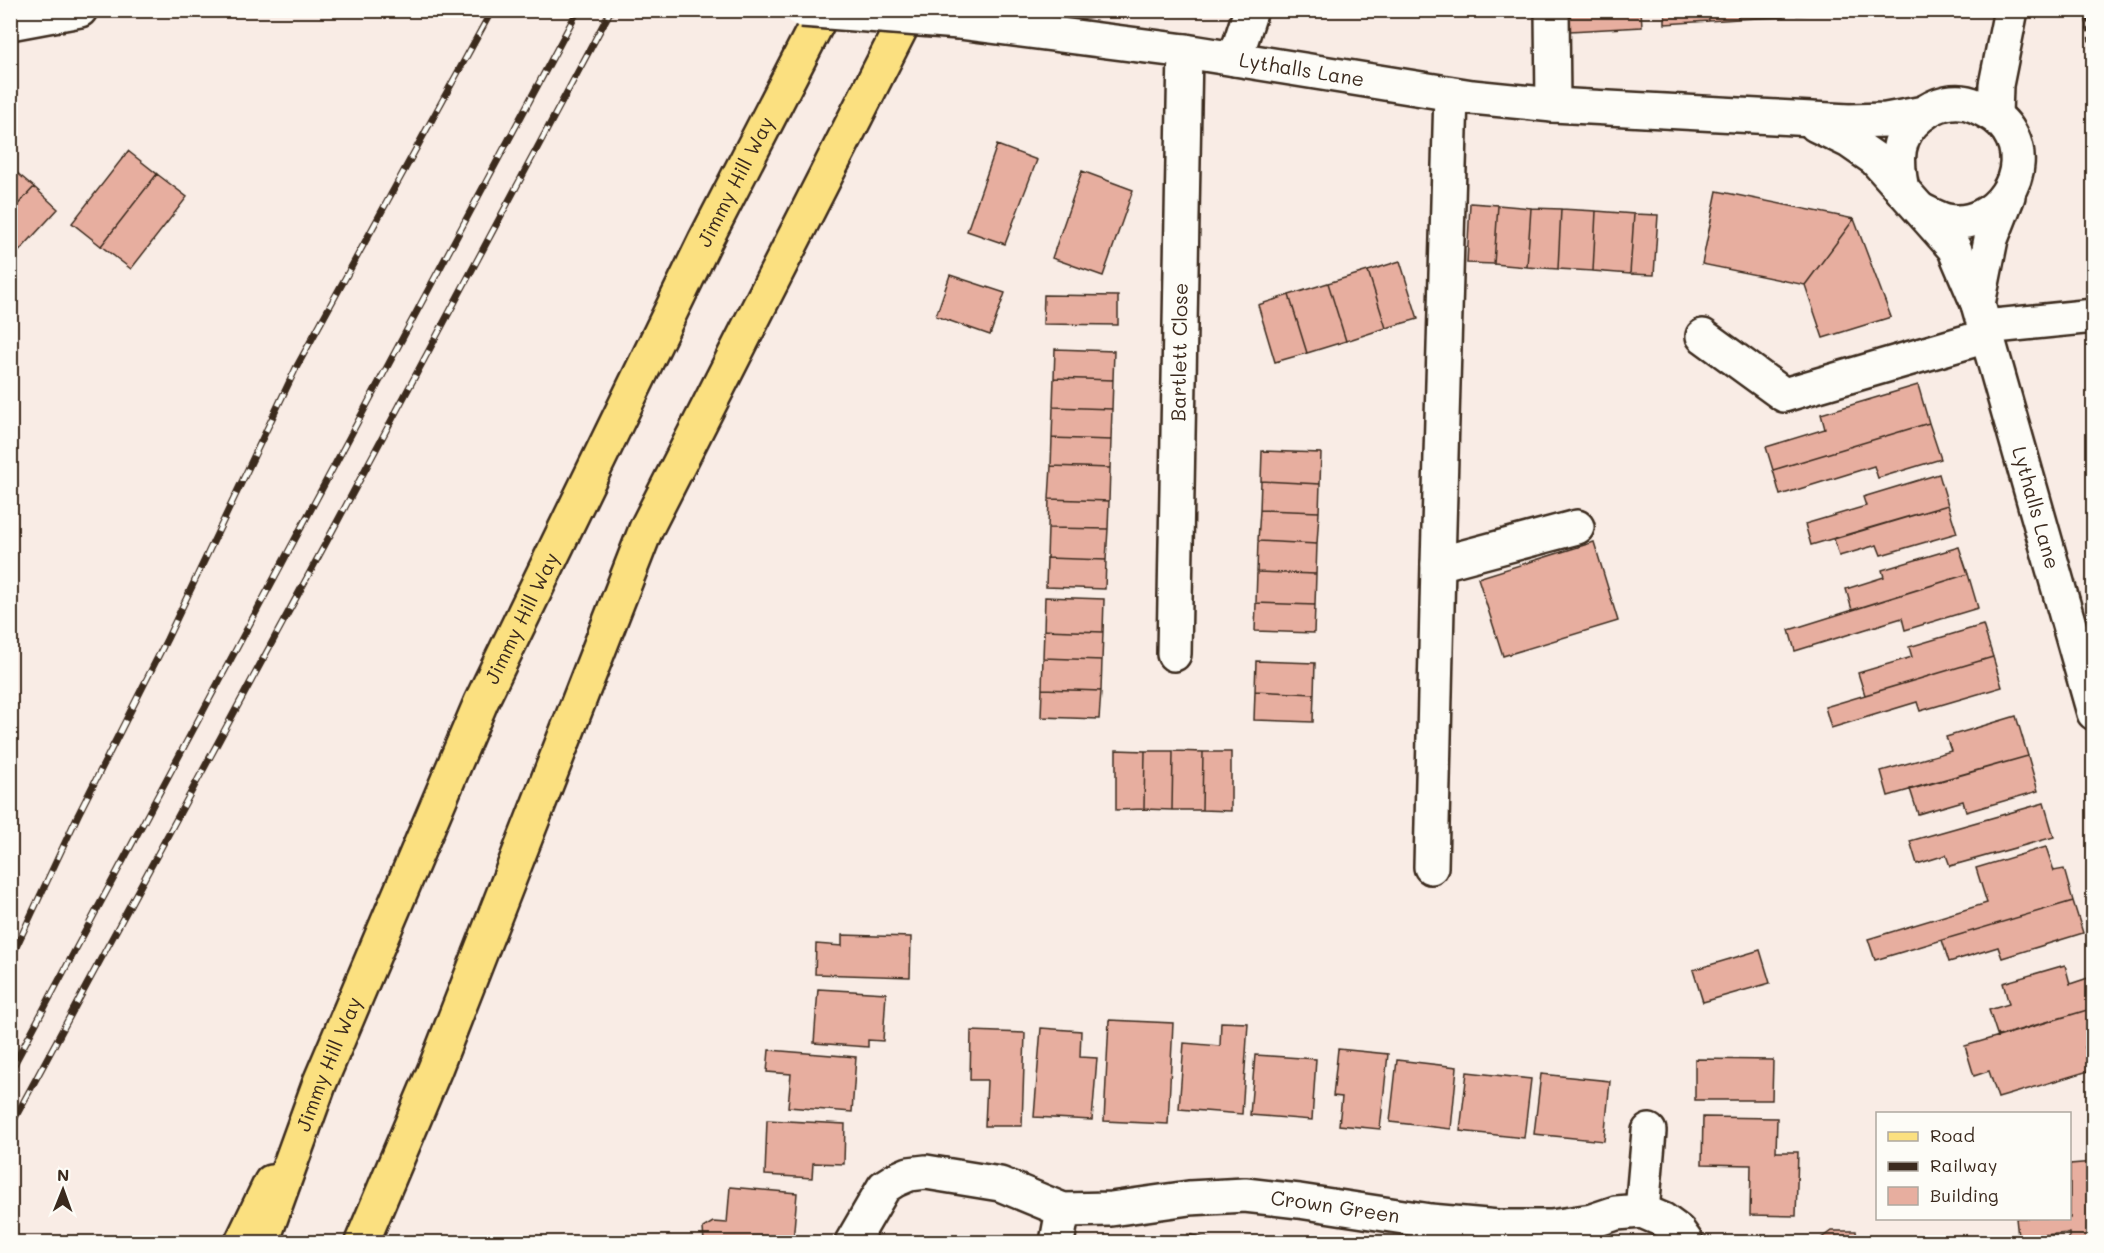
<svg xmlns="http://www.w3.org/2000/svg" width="2104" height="1253" font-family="Mali,sans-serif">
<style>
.building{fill:#e7ae9f;stroke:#3b2a1e;stroke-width:1.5}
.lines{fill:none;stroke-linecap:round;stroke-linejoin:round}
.minor-casing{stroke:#3b2a1e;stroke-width:38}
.major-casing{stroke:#3b2a1e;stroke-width:38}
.highway-casing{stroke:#3b2a1e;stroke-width:38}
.path{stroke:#3b2a1e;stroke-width:4;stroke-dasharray:4.5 4.5;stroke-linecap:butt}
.minor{stroke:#fdfcf7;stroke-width:33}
.major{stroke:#fbe080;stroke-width:33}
.highway{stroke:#fbe080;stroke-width:33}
.rail-casing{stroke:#3b2a1e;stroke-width:7}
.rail{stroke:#fdfcf7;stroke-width:4.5;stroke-dasharray:14;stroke-linecap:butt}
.minor-bridge-casing{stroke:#3b2a1e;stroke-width:38;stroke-linecap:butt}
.minor-bridge{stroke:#fdfcf7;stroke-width:33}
.labels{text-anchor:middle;stroke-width:4.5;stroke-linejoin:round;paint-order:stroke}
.street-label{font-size:20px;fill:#3b2a1e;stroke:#fdfcf7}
</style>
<rect width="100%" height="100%" fill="#f9ece5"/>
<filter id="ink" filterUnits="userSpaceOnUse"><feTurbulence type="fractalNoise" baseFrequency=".0167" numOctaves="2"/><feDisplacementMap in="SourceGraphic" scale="12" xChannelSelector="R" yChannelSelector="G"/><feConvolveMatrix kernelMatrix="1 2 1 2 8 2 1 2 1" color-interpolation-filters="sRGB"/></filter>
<g filter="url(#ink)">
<path class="building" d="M 1569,10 L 1641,10 L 1642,27 L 1570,31 Z
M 1665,10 L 1708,10 L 1709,21 L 1665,24 Z
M 1708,10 L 1737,10 L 1738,19 L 1709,21 Z
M 1737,10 L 1783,10 L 1783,17 L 1738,19 Z
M 1797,10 L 1827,10 L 1828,13 L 1797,15 Z
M 1875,10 L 1906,10 L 1906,16 L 1875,18 Z
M 1906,10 L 1936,10 L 1937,14 L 1906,16 Z
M 997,145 L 1037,160 L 1005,244 L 967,231 Z
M 128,151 L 157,174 L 101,246 L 72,223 Z
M 10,167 L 34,187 L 10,213 Z
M 1082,171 L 1133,190 L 1103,276 L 1052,258 Z
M 157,174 L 187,197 L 131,269 L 101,246 Z
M 34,187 L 58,209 L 10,261 L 10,213 Z
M 1717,191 L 1854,219 L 1805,285 L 1702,264 Z
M 1470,203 L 1498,205 L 1494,264 L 1467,263 Z
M 1498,205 L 1531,208 L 1527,267 L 1494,264 Z
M 1531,208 L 1561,209 L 1558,269 L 1527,267 Z
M 1561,209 L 1596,211 L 1593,271 L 1558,269 Z
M 1596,211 L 1634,214 L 1630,274 L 1593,271 Z
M 1634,214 L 1658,215 L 1654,275 L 1630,274 Z
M 1854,219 L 1891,317 L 1823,338 L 1805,285 Z
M 1400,261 L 1418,319 L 1386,328 L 1368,271 Z
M 1368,271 L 1386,328 L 1346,341 L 1328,283 Z
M 950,275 L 1005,293 L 990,335 L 936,316 Z
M 1328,283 L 1346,341 L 1307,353 L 1289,295 Z
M 1044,295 L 1118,296 L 1118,325 L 1043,324 Z
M 1289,295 L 1307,353 L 1275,362 L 1258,305 Z
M 1055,349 L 1114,351 L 1113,380 L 1054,378 Z
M 1054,378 L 1113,380 L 1112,409 L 1053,407 Z
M 1918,385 L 1929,423 L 1773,470 L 1766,447 L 1825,429 L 1821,414 Z
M 1053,407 L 1112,409 L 1111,440 L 1052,438 Z
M 1929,423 L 1941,459 L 1878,478 L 1874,466 L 1780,495 L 1773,470 Z
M 1052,438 L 1111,440 L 1110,468 L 1051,466 Z
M 1262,451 L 1321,453 L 1320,484 L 1261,481 Z
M 1051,466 L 1110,468 L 1109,501 L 1049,499 Z
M 1939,474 L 1948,505 L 1811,545 L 1805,524 L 1866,506 L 1863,497 Z
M 1261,481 L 1320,484 L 1319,512 L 1260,510 Z
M 1049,499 L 1109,501 L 1108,529 L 1048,528 Z
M 1948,505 L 1957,533 L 1881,555 L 1877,545 L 1839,556 L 1834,539 Z
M 1260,510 L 1319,512 L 1317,544 L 1258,541 Z
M 1048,528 L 1108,529 L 1106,560 L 1047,558 Z
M 1258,541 L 1317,544 L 1316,574 L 1257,572 Z
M 1594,542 L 1618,621 L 1503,656 L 1478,578 Z
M 1959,547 L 1968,574 L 1852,610 L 1846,589 L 1884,577 L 1882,570 Z
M 1047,558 L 1106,560 L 1105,589 L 1046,587 Z
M 1257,572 L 1316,574 L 1315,605 L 1256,603 Z
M 1968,574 L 1978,608 L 1905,630 L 1902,618 L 1795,651 L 1789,630 Z
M 1045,597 L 1104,599 L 1103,632 L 1044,630 Z
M 1256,603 L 1315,605 L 1314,633 L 1255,631 Z
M 1983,625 L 1993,657 L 1865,695 L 1858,673 L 1912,657 L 1909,647 Z
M 1044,630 L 1103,632 L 1102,660 L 1043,658 Z
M 1993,657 L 2002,687 L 1920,711 L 1917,702 L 1831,728 L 1825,707 Z
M 1043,658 L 1102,660 L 1101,691 L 1042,689 Z
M 1256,661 L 1315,663 L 1314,694 L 1255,691 Z
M 1042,689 L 1101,691 L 1099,719 L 1041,717 Z
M 1255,691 L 1314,694 L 1313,722 L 1254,720 Z
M 2016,716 L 2028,756 L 1888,796 L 1881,771 L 1951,751 L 1946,737 Z
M 1116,750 L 1145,751 L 1144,809 L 1116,810 Z
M 1145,751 L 1173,751 L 1172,810 L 1144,809 Z
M 1173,751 L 1203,752 L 1202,810 L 1172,810 Z
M 1203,752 L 1231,752 L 1231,811 L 1202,810 Z
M 2028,756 L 2038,791 L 1966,812 L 1963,801 L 1918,814 L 1910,789 Z
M 2044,803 L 2054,837 L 1950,866 L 1946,855 L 1917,864 L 1910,841 Z
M 2046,847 L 2054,871 L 2064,869 L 2073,901 L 1875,960 L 1868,939 L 1987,903 L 1976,868 Z
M 2073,901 L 2083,933 L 2002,958 L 1998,947 L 1949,962 L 1942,940 Z
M 842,935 L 911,937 L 910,977 L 815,974 L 816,944 L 842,946 Z
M 1760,950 L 1770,983 L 1703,1002 L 1693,970 Z
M 2065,965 L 2070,984 L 2088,978 L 2094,997 L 2094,1008 L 1998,1037 L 1989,1010 L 2009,1004 L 2003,983 Z
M 818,989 L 886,993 L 883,1041 L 868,1040 L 868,1047 L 814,1043 Z
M 2094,1008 L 2094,1044 L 2085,1047 L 2092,1070 L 1998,1098 L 1989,1071 L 1974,1076 L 1965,1046 Z
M 1109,1020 L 1173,1023 L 1168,1124 L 1104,1121 Z
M 1221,1022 L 1248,1023 L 1242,1114 L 1179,1109 L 1184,1043 L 1220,1046 Z
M 1041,1028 L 1081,1031 L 1080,1057 L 1097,1058 L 1092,1120 L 1034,1117 Z
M 971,1031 L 1025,1033 L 1022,1126 L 985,1126 L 987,1080 L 970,1080 Z
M 1338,1049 L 1388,1054 L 1380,1129 L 1339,1125 L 1342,1097 L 1333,1096 Z
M 769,1050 L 856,1057 L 852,1112 L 788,1107 L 791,1074 L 767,1072 Z
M 1255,1055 L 1316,1059 L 1312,1120 L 1250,1115 Z
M 1695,1059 L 1773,1060 L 1772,1100 L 1695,1100 Z
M 1397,1060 L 1457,1067 L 1451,1129 L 1390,1122 Z
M 1467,1072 L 1531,1079 L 1524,1138 L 1460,1131 Z
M 1541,1074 L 1610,1081 L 1604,1141 L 1534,1134 Z
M 1703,1117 L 1777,1118 L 1776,1152 L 1798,1152 L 1796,1216 L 1750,1215 L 1751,1165 L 1702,1164 Z
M 767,1120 L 845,1124 L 844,1164 L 813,1163 L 812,1178 L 765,1175 Z
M 2094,1162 L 2094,1242 L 2069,1242 L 2069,1233 L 2018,1237 L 2016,1218 L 2070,1218 L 2070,1164 Z
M 730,1187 L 797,1193 L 793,1242 L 704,1242 L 703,1228 L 713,1222 L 727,1223 Z
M 1831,1231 L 1856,1231 L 1857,1242 L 1816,1242 Z
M 1188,1234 L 1219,1242 L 1186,1242 Z"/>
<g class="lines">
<defs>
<g id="minor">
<path d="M 1552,10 L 1553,105"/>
<path id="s1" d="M 959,22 L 1185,51 L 1472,97 L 1553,105 L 1849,121 L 1886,120 L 1924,113"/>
<path d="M 10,23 L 80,10"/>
<path d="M 1235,59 L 1251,10"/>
<path d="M 1451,94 L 1438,564 L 1577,527"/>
<path d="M 1995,115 L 1996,85 L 2011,10"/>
<path id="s2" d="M 1816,125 L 1849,141 L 1875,159 L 1954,248 L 1978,304 L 2094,713"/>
<path d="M 1902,190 C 1896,160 1895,136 1920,116 C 1936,103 1957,97 1976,106 C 1988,112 2000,117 2008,130 C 2036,171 1996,230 1947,221 C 1938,219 1929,214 1921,210"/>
<path d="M 1978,304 L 1991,239 L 2008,196"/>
<path d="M 1985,327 L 2094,316"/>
<path d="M 1703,336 L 1784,395 L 1987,336"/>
<path id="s3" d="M 1174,654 L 1185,51"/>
<path d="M 1431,867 L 1438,564"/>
<path d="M 1642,1211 L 1649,1131"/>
<path id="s4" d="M 852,1242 L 884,1187 L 895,1180 L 909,1174 L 926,1172 L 1000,1184 L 1063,1210 L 1111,1209 L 1189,1198 L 1245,1195 L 1299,1201 L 1430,1221 L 1498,1227 L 1551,1227 L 1592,1221 L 1616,1213 L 1642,1211 L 1663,1220 L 1678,1231 L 1686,1242"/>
<path d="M 1057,1242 L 1063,1210"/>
</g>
<path id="major" d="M 242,1242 L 271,1182"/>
<g id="highway">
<path id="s5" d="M 262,1242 L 320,1082 L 481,702 L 705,241 L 824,10"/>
<path d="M 362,1242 L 435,1069 L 646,529 L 910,10"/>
</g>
</defs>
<use href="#minor" class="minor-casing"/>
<use href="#major" class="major-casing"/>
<use href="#highway" class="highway-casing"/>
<path class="path" d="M 2086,10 L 2094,71"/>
<use href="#minor" class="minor"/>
<use href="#major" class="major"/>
<use href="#highway" class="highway"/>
<defs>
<path id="rail" d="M 10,960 L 78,815 L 167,639 L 296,368 L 492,10
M 10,1072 L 578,10
M 10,1127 L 335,526 L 611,10"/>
</defs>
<use href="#rail" class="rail-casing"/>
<use href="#rail" class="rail"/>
<defs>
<path id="minor-bridge" d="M 802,10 L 959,22"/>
</defs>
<use href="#minor-bridge" class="minor-bridge-casing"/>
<use href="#minor-bridge" class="minor-bridge"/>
</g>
</g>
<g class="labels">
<g class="street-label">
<text dy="7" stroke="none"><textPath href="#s1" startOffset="346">Lythalls Lane</textPath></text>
<text dy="7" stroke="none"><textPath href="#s5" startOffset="1162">Jimmy Hill Way</textPath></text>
<text dy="7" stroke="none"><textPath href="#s3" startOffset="302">Bartlett Close</textPath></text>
<text dy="7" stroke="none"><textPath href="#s2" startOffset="460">Lythalls Lane</textPath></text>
<text dy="7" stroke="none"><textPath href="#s5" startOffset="676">Jimmy Hill Way</textPath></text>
<text dy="7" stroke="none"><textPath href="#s5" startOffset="190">Jimmy Hill Way</textPath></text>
<text dy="7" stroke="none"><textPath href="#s4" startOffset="526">Crown Green</textPath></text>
</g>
</g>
<rect width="2104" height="1253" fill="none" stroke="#fdfcf7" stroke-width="36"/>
<rect x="18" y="18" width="2068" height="1217" fill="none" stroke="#3b2a1e" stroke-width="2" filter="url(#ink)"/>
<rect x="1876" y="1112" width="195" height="108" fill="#fdfcf7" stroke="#afa8a0" stroke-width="1.5"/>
<rect x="1888" y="1132" width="30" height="9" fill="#fbe080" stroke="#afa8a0" stroke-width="1.5"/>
<text x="1930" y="1142" font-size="18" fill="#3b2a1e">Road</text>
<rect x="1888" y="1162" width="30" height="9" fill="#3b2a1e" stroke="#afa8a0" stroke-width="1.5"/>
<text x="1930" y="1172" font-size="18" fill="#3b2a1e">Railway</text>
<rect x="1888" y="1187" width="30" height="18" fill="#e7ae9f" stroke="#afa8a0" stroke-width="1.5"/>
<text x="1930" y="1202" font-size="18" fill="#3b2a1e">Building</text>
<g transform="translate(63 1190) rotate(1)" stroke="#fdfcf7" stroke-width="4.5" paint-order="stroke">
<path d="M0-4.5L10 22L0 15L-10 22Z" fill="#3b2a1e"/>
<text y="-9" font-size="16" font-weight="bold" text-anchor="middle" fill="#3b2a1e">N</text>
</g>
</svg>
